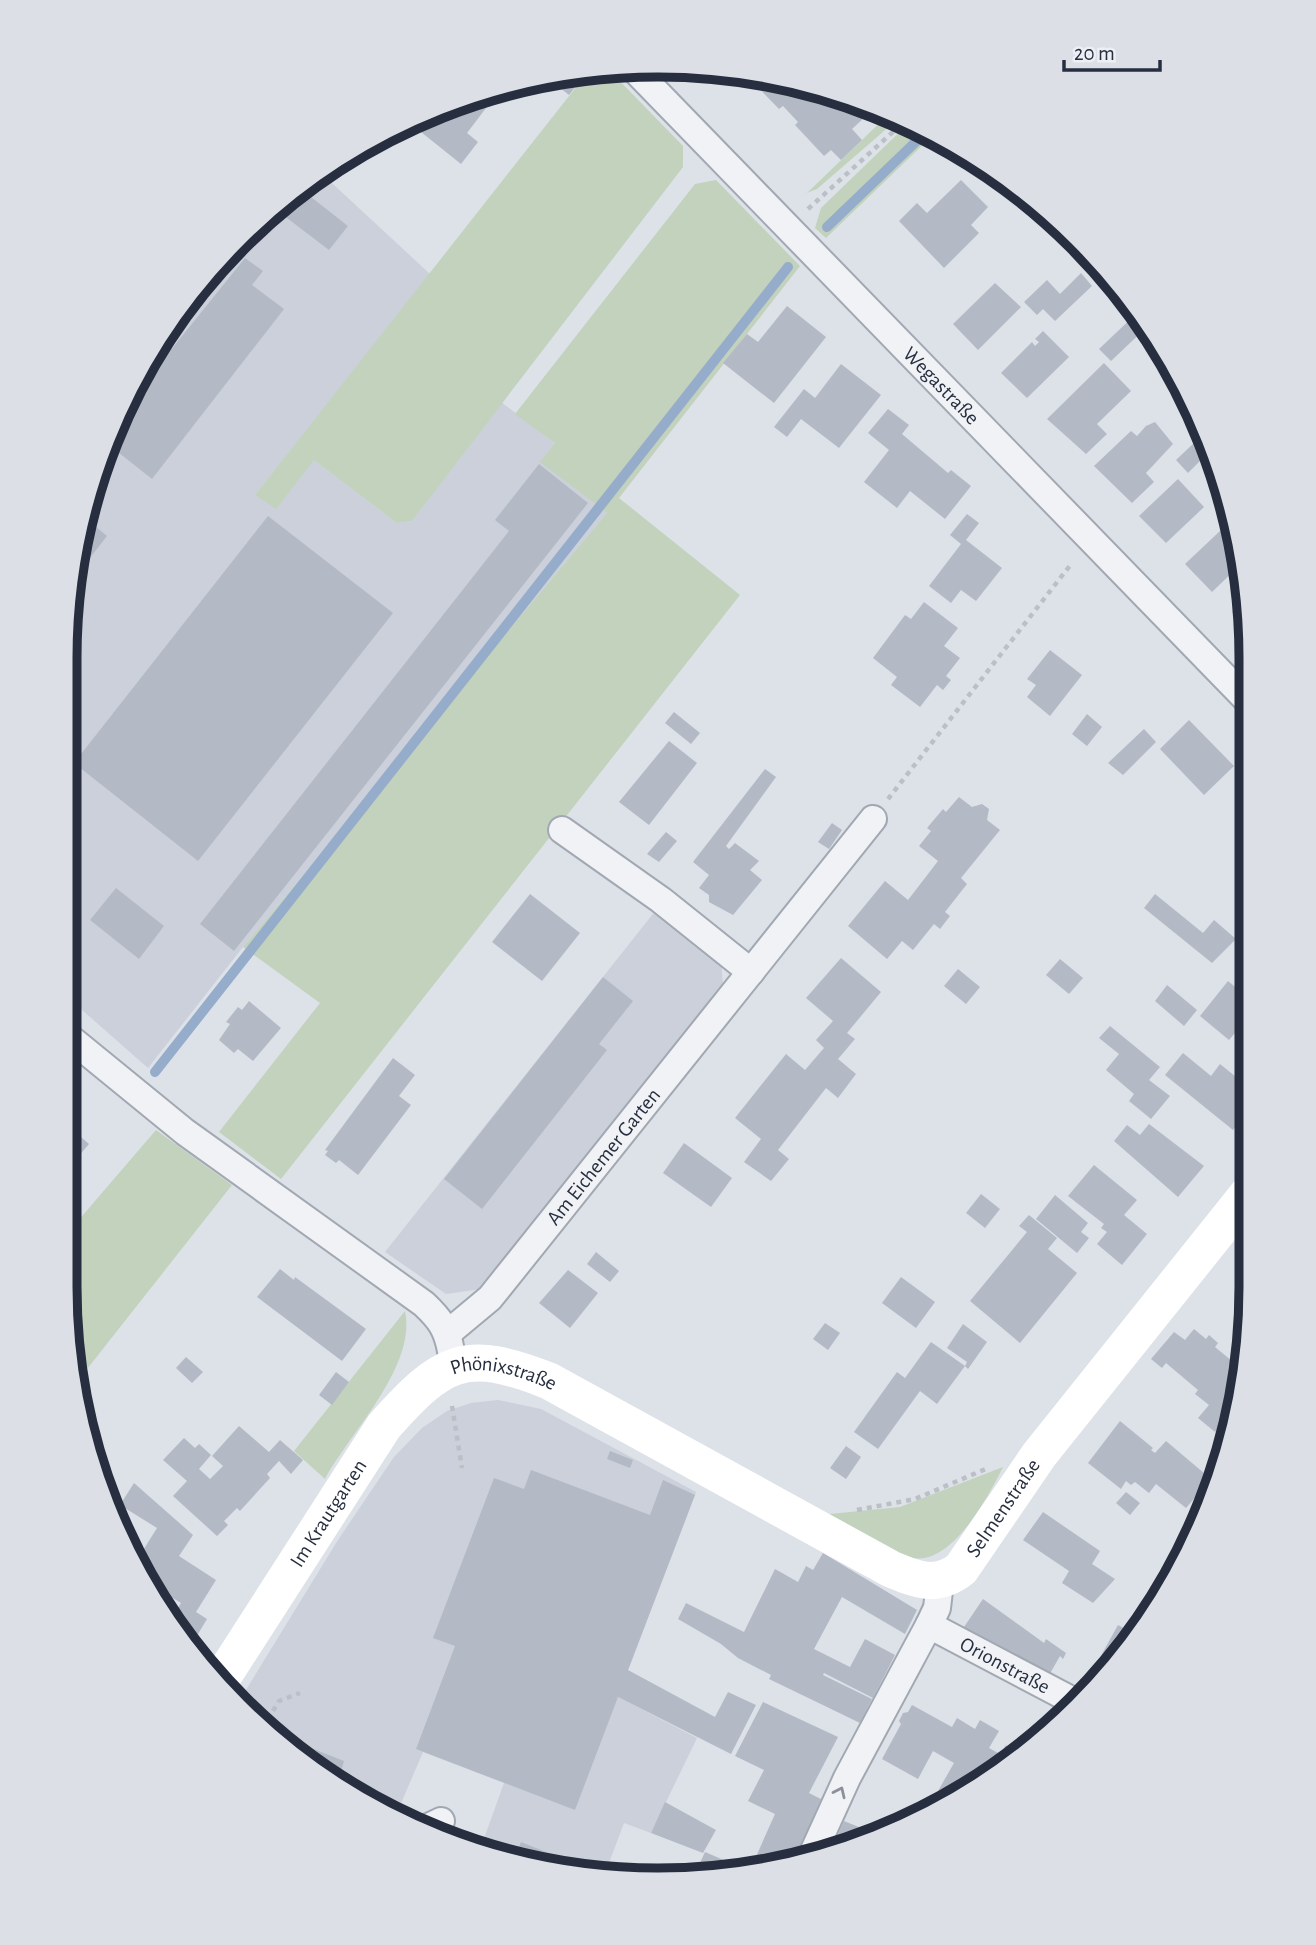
<svg xmlns="http://www.w3.org/2000/svg" width="1316" height="1945" font-family="'Alegreya Sans',sans-serif">
<style>
.built{fill:#cbd0da}
.green{fill:#c2d2bd}
.lines{fill:none;stroke-linecap:round;stroke-linejoin:round}
.stream{stroke:#95adca;stroke-width:10}
.building{fill:#b4bac5}
.street-casing{stroke:#a2a8b2;stroke-width:30}
.path{stroke:#bbbfc6;stroke-width:4.5;stroke-dasharray:5 5;stroke-linecap:butt}
.street{stroke:#f0f2f6;stroke-width:26}
.secondary{stroke:#fff;stroke-width:37}
.oneway{stroke:#8b909a}
.labels{text-anchor:middle;stroke-width:5;stroke-linejoin:round;paint-order:stroke}
.street-label{font-size:21px;fill:#262e3f;stroke:#ecf0f5}
.rim{fill:none;stroke:#262e3f;stroke-width:9}
</style>
<rect width="100%" height="100%" fill="#dde1e8"/>
<path class="built" d="M 320,172 L 430,274 L 255,495 L 276,508 L 313,459 L 397,523 L 412,521 L 501,402 L 555,443 L 541,462 L 607,513 L 243,947 L 148,1068 L 65,995 L 65,658 L 76,543 L 126,395 L 238,239 Z
M 656,910 L 721,962 L 723,985 L 481,1289 L 446,1294 L 385,1252 Z
M 498,1400 L 541,1409 L 696,1492 L 618,1697 L 697,1738 L 651,1833 L 624,1823 L 604,1876 L 481,1847 L 504,1783 L 423,1752 L 396,1815 L 297,1757 L 241,1698 L 338,1540 L 394,1457 L 422,1428 L 447,1411 L 471,1403 Z"/>
<path class="green" d="M 609,70 L 683,146 L 683,167 L 412,521 L 397,523 L 314,460 L 276,509 L 255,495 L 588,72 Z
M 890,113 L 899,118 L 817,189 L 799,196 L 807,193 Z
M 909,123 L 933,135 L 826,238 L 815,228 L 821,208 Z
M 716,180 L 800,266 L 619,498 L 740,595 L 281,1179 L 219,1132 L 320,1003 L 243,947 L 607,513 L 540,462 L 555,443 L 515,414 L 695,184 Z
M 156,1130 L 232,1185 L 80,1378 L 65,1287 L 65,1236 Z
M 405,1311 C 417,1366 350,1433 325,1479 L 294,1451 Z
M 1003,1467 C 988,1497 952,1565 913,1558 C 890,1554 844,1527 820,1515 L 900,1507 Z"/>
<g class="lines">
<path class="stream" d="M 827,227 L 926,132
M 155,1072 L 788,267"/>
</g>
<path class="building" d="M 587,72 L 569,95 L 545,76 L 559,75 Z
M 754,74 L 773,76 L 853,100 L 866,116 L 852,129 L 862,140 L 841,160 L 831,150 L 824,156 L 795,125 L 798,122 L 783,106 L 779,109 L 750,79 Z
M 472,98 L 486,108 L 467,133 L 478,142 L 461,164 L 421,132 L 441,107 Z
M 961,180 L 988,207 L 971,225 L 979,233 L 944,268 L 899,221 L 917,203 L 927,213 Z
M 302,190 L 348,226 L 329,250 L 283,215 Z
M 245,258 L 263,271 L 252,285 L 284,309 L 152,479 L 109,445 L 120,413 Z
M 1081,273 L 1092,286 L 1055,321 L 1043,309 L 1037,315 L 1024,302 L 1047,280 L 1060,294 Z
M 995,283 L 1021,307 L 978,350 L 953,324 Z
M 787,306 L 826,337 L 774,403 L 723,363 L 747,334 L 758,342 Z
M 1138,312 L 1149,325 L 1111,361 L 1099,349 Z
M 1043,331 L 1069,357 L 1027,398 L 1001,373 L 1032,342 L 1035,346 L 1039,342 L 1035,339 Z
M 1104,363 L 1131,391 L 1097,424 L 1107,434 L 1086,454 L 1047,419 Z
M 841,364 L 881,395 L 839,448 L 801,419 L 787,437 L 774,427 L 804,389 L 815,398 Z
M 888,409 L 909,425 L 902,434 L 948,473 L 951,470 L 971,486 L 945,519 L 910,491 L 897,508 L 864,482 L 889,450 L 868,433 Z
M 1155,422 L 1173,444 L 1146,473 L 1154,482 L 1132,503 L 1094,466 L 1131,431 L 1137,436 L 1146,426 Z
M 1196,441 L 1208,453 L 1188,473 L 1176,460 Z
M 539,464 L 588,503 L 234,951 L 200,924 L 509,531 L 495,520 Z
M 1178,479 L 1204,507 L 1166,543 L 1139,516 Z
M 967,514 L 979,523 L 966,540 L 1002,568 L 976,601 L 961,590 L 951,603 L 929,586 L 961,544 L 950,535 Z
M 268,516 L 393,613 L 198,861 L 74,763 Z
M 85,518 L 107,536 L 72,581 L 76,543 Z
M 1220,531 L 1241,552 L 1242,563 L 1212,592 L 1185,564 Z
M 1245,600 L 1248,630 L 1232,612 Z
M 924,602 L 958,628 L 944,646 L 960,658 L 946,676 L 951,680 L 943,690 L 937,685 L 920,707 L 891,685 L 897,677 L 873,658 L 905,615 L 911,619 Z
M 1050,650 L 1082,675 L 1050,716 L 1027,697 L 1036,685 L 1027,679 Z
M 674,712 L 700,733 L 691,744 L 665,723 Z
M 1087,714 L 1102,727 L 1087,746 L 1072,734 Z
M 1189,720 L 1234,766 L 1204,795 L 1160,749 Z
M 1144,729 L 1156,742 L 1123,775 L 1108,763 Z
M 669,741 L 697,763 L 649,825 L 619,802 Z
M 765,769 L 776,777 L 726,846 L 729,849 L 735,843 L 759,861 L 750,870 L 762,880 L 733,915 L 709,902 L 709,895 L 699,888 L 709,875 L 693,862 Z
M 959,797 L 972,807 L 982,804 L 989,809 L 987,820 L 1000,830 L 961,878 L 967,884 L 945,912 L 950,916 L 940,929 L 934,924 L 913,950 L 902,941 L 887,959 L 848,926 L 885,881 L 908,900 L 938,861 L 919,846 L 931,831 L 927,828 L 943,809 L 946,812 Z
M 832,823 L 842,830 L 829,849 L 818,842 Z
M 666,832 L 677,841 L 659,862 L 647,854 Z
M 116,888 L 164,926 L 139,959 L 90,920 Z
M 530,894 L 580,933 L 542,981 L 492,942 Z
M 1155,894 L 1203,933 L 1214,920 L 1236,939 L 1212,963 L 1144,908 Z
M 1251,932 L 1251,954 L 1240,945 Z
M 841,958 L 881,992 L 847,1033 L 855,1039 L 838,1059 L 856,1074 L 838,1098 L 826,1088 L 778,1150 L 789,1159 L 771,1181 L 744,1162 L 761,1139 L 735,1118 L 786,1054 L 805,1070 L 824,1048 L 816,1040 L 833,1021 L 806,998 Z
M 1060,959 L 1083,978 L 1069,994 L 1046,975 Z
M 958,969 L 980,987 L 966,1004 L 944,986 Z
M 603,977 L 633,1001 L 599,1044 L 607,1050 L 482,1209 L 444,1179 Z
M 1228,981 L 1251,1000 L 1240,1017 L 1245,1021 L 1229,1040 L 1200,1016 Z
M 1167,985 L 1197,1010 L 1184,1026 L 1155,1001 Z
M 249,1001 L 281,1028 L 253,1061 L 238,1049 L 234,1053 L 219,1040 L 230,1024 L 226,1022 L 238,1007 L 242,1010 Z
M 1110,1026 L 1160,1067 L 1149,1080 L 1170,1096 L 1151,1119 L 1129,1101 L 1134,1094 L 1106,1070 L 1119,1054 L 1099,1038 Z
M 1183,1053 L 1211,1076 L 1220,1064 L 1251,1089 L 1251,1107 L 1233,1130 L 1165,1075 Z
M 393,1058 L 415,1075 L 399,1096 L 411,1105 L 358,1175 L 339,1160 L 336,1163 L 325,1155 L 328,1151 L 325,1150 Z
M 65,1123 L 89,1144 L 65,1172 Z
M 1149,1124 L 1204,1166 L 1178,1197 L 1114,1141 L 1127,1125 L 1140,1135 Z
M 684,1143 L 732,1178 L 711,1207 L 663,1173 Z
M 1094,1165 L 1137,1200 L 1124,1215 L 1147,1234 L 1122,1265 L 1097,1244 L 1107,1232 L 1101,1228 L 1104,1224 L 1068,1196 Z
M 981,1194 L 1000,1209 L 985,1228 L 966,1213 Z
M 1055,1195 L 1088,1223 L 1081,1232 L 1089,1238 L 1077,1253 L 1036,1219 Z
M 1029,1215 L 1057,1238 L 1048,1249 L 1077,1273 L 1020,1343 L 970,1301 L 1027,1232 L 1019,1226 Z
M 596,1252 L 619,1271 L 610,1282 L 587,1264 Z
M 280,1269 L 294,1280 L 295,1277 L 366,1329 L 342,1361 L 257,1297 Z
M 568,1270 L 598,1293 L 570,1328 L 539,1303 Z
M 901,1277 L 935,1302 L 916,1328 L 882,1303 Z
M 825,1323 L 840,1333 L 828,1350 L 813,1339 Z
M 963,1324 L 987,1342 L 968,1369 L 965,1366 L 967,1362 L 947,1348 Z
M 1194,1329 L 1206,1339 L 1209,1335 L 1218,1343 L 1215,1347 L 1243,1370 L 1240,1402 L 1230,1431 L 1224,1426 L 1228,1422 L 1225,1419 L 1215,1432 L 1198,1418 L 1209,1405 L 1195,1394 L 1198,1390 L 1166,1363 L 1162,1368 L 1151,1359 L 1174,1332 L 1185,1340 Z
M 931,1342 L 965,1366 L 937,1404 L 920,1391 L 878,1449 L 854,1432 L 897,1372 L 905,1378 Z
M 186,1357 L 203,1372 L 192,1383 L 176,1368 Z
M 336,1372 L 349,1382 L 332,1405 L 319,1395 Z
M 1120,1421 L 1153,1448 L 1151,1450 L 1155,1453 L 1166,1441 L 1211,1479 L 1186,1508 L 1156,1484 L 1149,1493 L 1135,1482 L 1131,1485 L 1126,1481 L 1121,1489 L 1088,1463 Z
M 239,1426 L 269,1452 L 280,1440 L 303,1460 L 291,1474 L 279,1461 L 267,1474 L 270,1478 L 240,1511 L 237,1508 L 224,1521 L 228,1525 L 217,1536 L 173,1496 L 187,1481 L 163,1460 L 184,1438 L 195,1448 L 199,1444 L 211,1455 L 199,1469 L 210,1479 L 223,1466 L 212,1456 Z
M 846,1446 L 861,1457 L 846,1479 L 830,1468 Z
M 610,1451 L 633,1460 L 630,1468 L 607,1459 Z
M 531,1470 L 650,1515 L 663,1480 L 695,1495 L 628,1670 L 715,1717 L 728,1692 L 756,1705 L 731,1754 L 618,1697 L 575,1810 L 416,1749 L 455,1646 L 433,1638 L 494,1478 L 524,1489 Z
M 134,1483 L 193,1535 L 179,1556 L 216,1580 L 196,1612 L 207,1619 L 195,1639 L 172,1619 L 181,1603 L 158,1589 L 161,1584 L 143,1572 L 137,1560 L 157,1528 L 120,1505 Z
M 1126,1492 L 1140,1503 L 1130,1515 L 1116,1503 Z
M 1043,1512 L 1100,1551 L 1092,1564 L 1115,1579 L 1093,1603 L 1062,1583 L 1069,1571 L 1023,1540 Z
M 823,1553 L 917,1610 L 905,1634 L 842,1597 L 814,1649 L 850,1667 L 865,1639 L 895,1655 L 873,1698 L 824,1673 L 823,1675 L 872,1699 L 860,1723 L 769,1679 L 771,1675 L 738,1658 L 721,1644 L 678,1619 L 686,1603 L 744,1632 L 775,1569 L 798,1582 L 806,1566 L 813,1570 Z
M 983,1599 L 1044,1643 L 1046,1639 L 1066,1653 L 1063,1659 L 1060,1656 L 1048,1677 L 999,1651 L 964,1627 Z
M 1118,1625 L 1131,1632 L 1107,1666 L 1098,1661 Z
M 763,1702 L 838,1737 L 809,1793 L 821,1799 L 794,1861 L 774,1869 L 750,1870 L 775,1814 L 748,1801 L 764,1770 L 735,1756 Z
M 912,1705 L 952,1727 L 957,1718 L 975,1729 L 980,1720 L 999,1731 L 989,1748 L 1000,1754 L 1006,1745 L 1018,1752 L 954,1801 L 926,1812 L 954,1763 L 933,1751 L 918,1779 L 882,1759 L 901,1724 L 899,1721 L 903,1713 L 908,1712 Z
M 273,1733 L 344,1761 L 338,1781 L 297,1757 Z
M 665,1802 L 716,1830 L 703,1853 L 651,1833 Z
M 844,1821 L 871,1832 L 832,1847 Z
M 521,1842 L 581,1866 L 580,1870 L 516,1855 Z
M 705,1852 L 726,1861 L 750,1870 L 695,1874 Z"/>
<g class="lines">
<defs>
<g id="street">
<path id="s1" d="M 632,67 L 1251,704"/>
<path d="M 562,830 L 661,900 L 751,972"/>
<path d="M 65,1034 L 185,1132 L 424,1304 C 440,1319 447,1329 451,1351"/>
<path id="s2" d="M 448,1333 L 490,1298 L 873,819"/>
<path id="s3" d="M 929,1625 L 1079,1704"/>
<path d="M 422,1830 L 441,1821"/>
<path d="M 812,1855 L 847,1778 L 929,1625 L 937,1608 L 940,1582"/>
</g>
</defs>
<use href="#street" class="street-casing"/>
<path class="path" d="M 808,209 L 905,121
M 888,799 L 1072,563
M 452,1406 L 462,1468
M 857,1510 L 915,1499 L 988,1468
M 258,1716 L 268,1719 L 279,1701 L 300,1693"/>
<use href="#street" class="street"/>
<path class="secondary" id="s4" d="M 222,1678 L 384,1426 C 442,1361 464,1347 549,1381 L 891,1569 C 917,1580 937,1588 961,1569 L 1039,1455 L 1251,1190"/>
</g>
<defs><path id="oneway-chevron" d="M-2-3.5L2.5 0L-2 3.5" fill="none" stroke-width="1.6" stroke-linecap="round" stroke-linejoin="round" transform="scale(1.75)"/></defs>
<use class="oneway" href="#oneway-chevron" transform="translate(840 1792) rotate(-65)"/>
<g class="labels">
<g class="street-label">
<text dy="7" stroke="none"><textPath href="#s1" startOffset="444">Wegastraße</textPath></text>
<text dy="7" stroke="none"><textPath href="#s2" startOffset="236">Am Eichemer Garten</textPath></text>
<text dy="7" stroke="none"><textPath href="#s4" startOffset="443">Phönixstraße</textPath></text>
<text dy="7" stroke="none"><textPath href="#s4" startOffset="1029">Selmenstraße</textPath></text>
<text dy="7" stroke="none"><textPath href="#s4" startOffset="196">Im Krautgarten</textPath></text>
<text dy="7" stroke="none"><textPath href="#s3" startOffset="86">Orionstraße</textPath></text>
</g>
</g>
<path d="M0 0H1316V1945H0ZM658 77H658A581 581 0 0 1 1239 658V1287A581 581 0 0 1 658 1868H658A581 581 0 0 1 77 1287V658A581 581 0 0 1 658 77Z" fill="#dce0e6" fill-rule="evenodd"/>
<path class="rim" d="M658 77H658A581 581 0 0 1 1239 658V1287A581 581 0 0 1 658 1868H658A581 581 0 0 1 77 1287V658A581 581 0 0 1 658 77Z"/>
<path d="M1064 60v10h96v-10" fill="none" stroke="#262e3f" stroke-width="3.5"/>
<text x="1074" y="60" font-size="21" fill="#262e3f" stroke="#ecf0f5" stroke-width="5" paint-order="stroke">20 m</text>
</svg>
